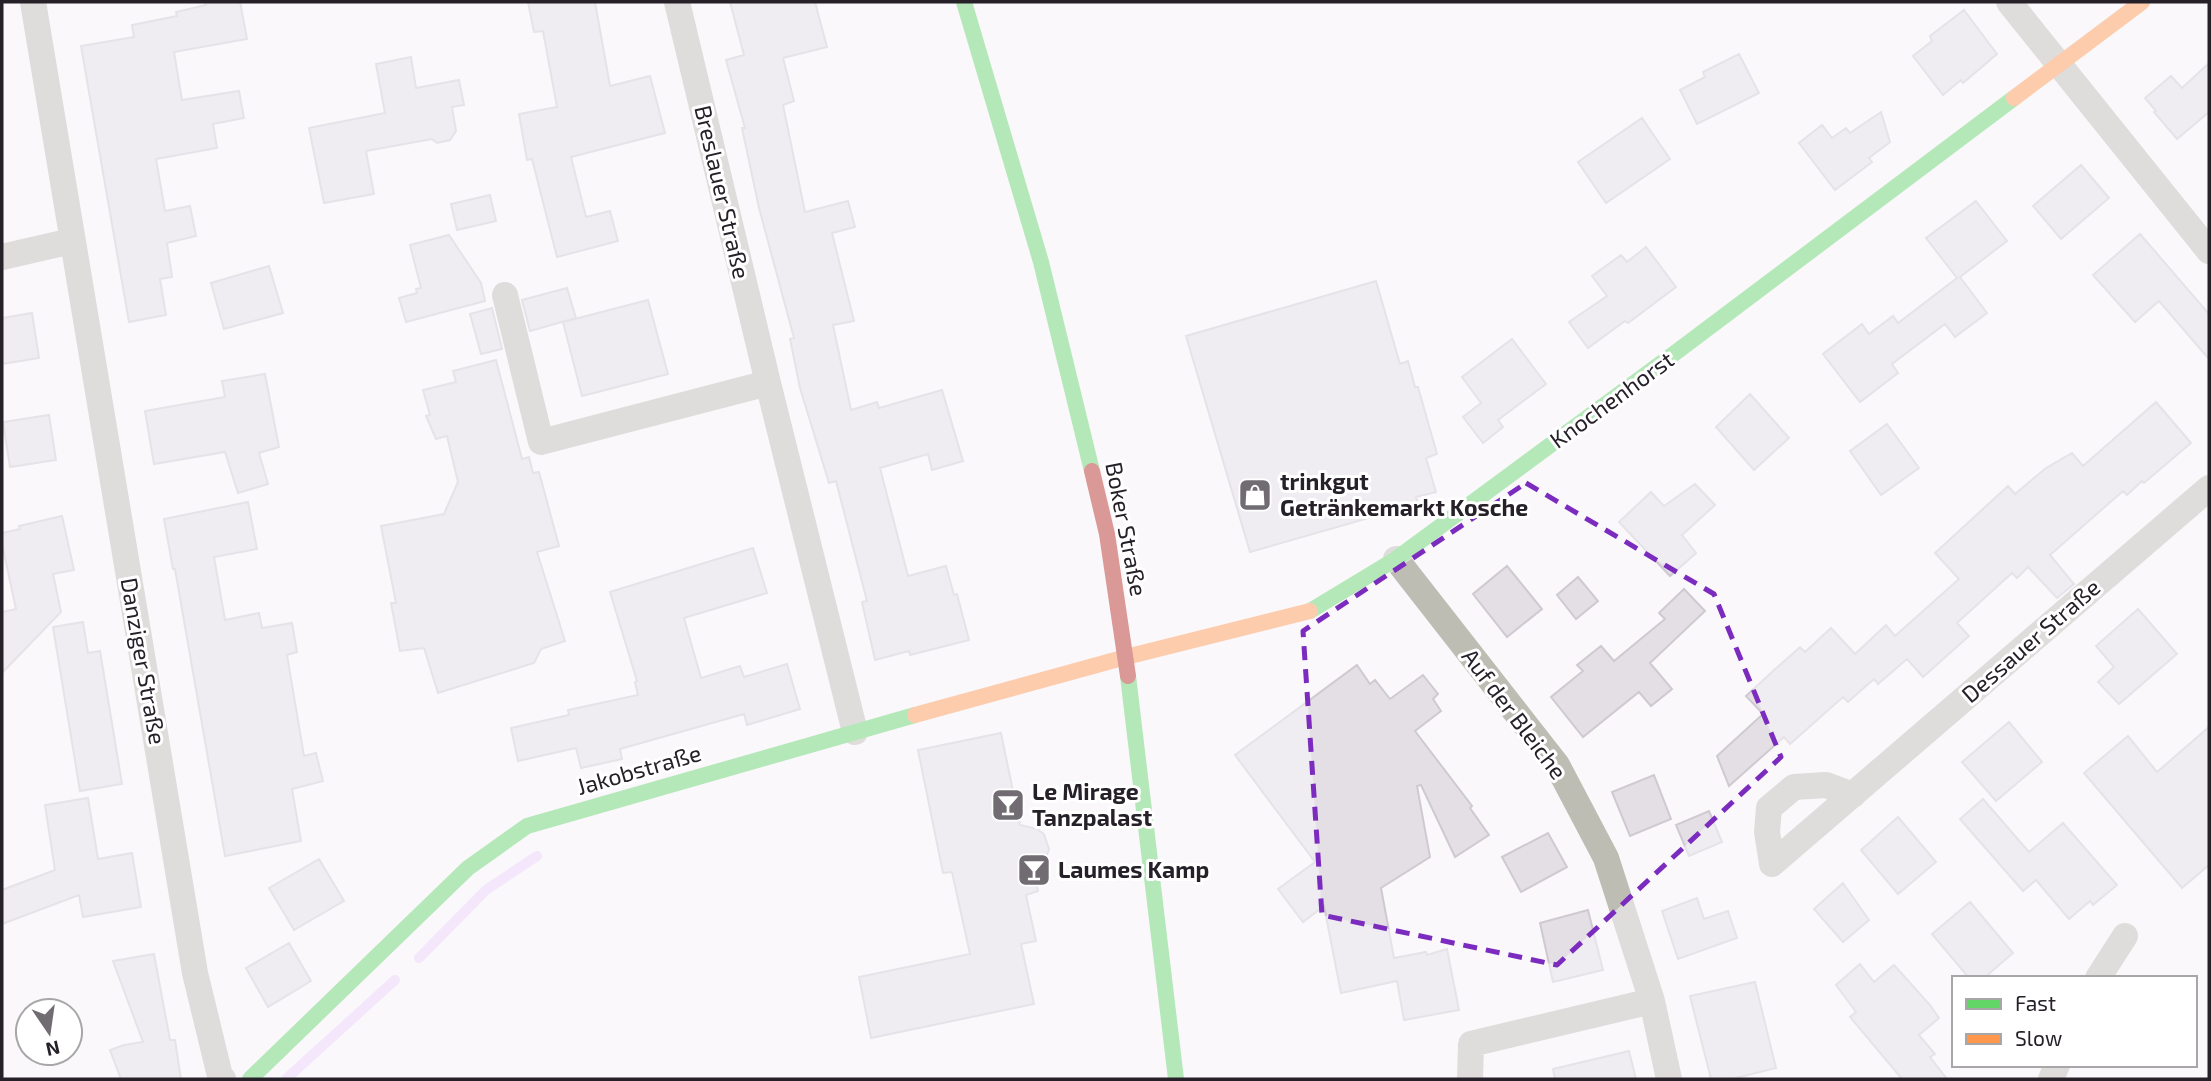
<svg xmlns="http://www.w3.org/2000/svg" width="2211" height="1081" font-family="'Exo 2',sans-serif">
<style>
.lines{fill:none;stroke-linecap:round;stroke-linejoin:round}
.stream{stroke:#edd0fb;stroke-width:10}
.building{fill:#e3dfe5;stroke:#cfcad1;stroke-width:2}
.street{stroke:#bdbdb4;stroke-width:26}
.fast{stroke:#63d668;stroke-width:16}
.slow{stroke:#ff974d;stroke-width:16}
.jam{stroke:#b3261e;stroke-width:16}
.marked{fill:none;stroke:#7b2cbf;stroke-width:5;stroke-dasharray:14 9;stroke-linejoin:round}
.labels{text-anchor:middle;stroke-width:6;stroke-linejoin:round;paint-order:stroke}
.street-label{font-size:23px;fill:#262029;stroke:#fff}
.poi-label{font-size:23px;font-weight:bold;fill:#262029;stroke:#fff;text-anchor:start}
</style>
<rect width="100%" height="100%" fill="#faf8fb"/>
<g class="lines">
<path class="stream" d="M 419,958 L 486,890 L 537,856
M 286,1079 L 395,980"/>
</g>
<path class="building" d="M 205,2 L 240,2 L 247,39 L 174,52 L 182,100 L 239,91 L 244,118 L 213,124 L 217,148 L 156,159 L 165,211 L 190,206 L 196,236 L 167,243 L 172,277 L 160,279 L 166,315 L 129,322 L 81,46 L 134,37 L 132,25 L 177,16 L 176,12 L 206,5 Z
M 528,2 L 595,2 L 610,86 L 650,76 L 665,133 L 571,157 L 586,217 L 610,211 L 618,241 L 557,257 L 532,159 L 527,160 L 519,114 L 557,107 L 543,31 L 534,32 Z
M 730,2 L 815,2 L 827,47 L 783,58 L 794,101 L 783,105 L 805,212 L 848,201 L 855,227 L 832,233 L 854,321 L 833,325 L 851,410 L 877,402 L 879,408 L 942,390 L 963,461 L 932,470 L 928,454 L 880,468 L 908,576 L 946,566 L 954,595 L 957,594 L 969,640 L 910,655 L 909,651 L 875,660 L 862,602 L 867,601 L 836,481 L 829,483 L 800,388 L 790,339 L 794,338 L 759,208 L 742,128 L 745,128 L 726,60 L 744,55 Z
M 1964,10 L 1997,54 L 1963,83 L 1961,80 L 1943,95 L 1913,56 L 1932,41 L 1930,36 Z
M 1739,54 L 1759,93 L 1697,124 L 1680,90 L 1705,77 L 1703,72 Z
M 411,57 L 416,88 L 459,80 L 464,105 L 452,107 L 456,131 L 450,140 L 437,143 L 432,139 L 366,151 L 374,194 L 324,203 L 309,128 L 385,113 L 376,64 Z
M 2209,63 L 2209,112 L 2177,139 L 2154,112 L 2156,111 L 2145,98 L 2171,76 L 2182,88 Z
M 1881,112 L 1890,142 L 1869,158 L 1872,162 L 1835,190 L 1799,143 L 1822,125 L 1832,138 L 1846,128 L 1850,133 Z
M 1642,118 L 1670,159 L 1606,203 L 1578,162 Z
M 2081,165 L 2109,198 L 2061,239 L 2033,206 Z
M 490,195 L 496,221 L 457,230 L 451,204 Z
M 1976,201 L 2007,241 L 1960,277 L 1987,313 L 1955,337 L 1945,324 L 1892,364 L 1898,373 L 1860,402 L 1823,354 L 1862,324 L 1869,334 L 1893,316 L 1898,323 L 1957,278 L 1926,238 Z
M 2140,234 L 2209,314 L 2209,359 L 2159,301 L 2135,322 L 2093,275 Z
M 449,235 L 481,283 L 485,301 L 406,322 L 399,298 L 417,293 L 416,289 L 421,288 L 410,245 Z
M 1646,247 L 1676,287 L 1628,323 L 1625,321 L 1588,348 L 1569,322 L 1607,296 L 1592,276 L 1621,255 L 1627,262 Z
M 269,266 L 283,313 L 224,329 L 211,283 Z
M 1376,281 L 1400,364 L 1408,361 L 1415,387 L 1418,387 L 1437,454 L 1426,458 L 1436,492 L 1416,497 L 1418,503 L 1407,507 L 1250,552 L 1186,336 Z
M 567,288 L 576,318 L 530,331 L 522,300 Z
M 648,300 L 668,374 L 582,396 L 563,322 Z
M 492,308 L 502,349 L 481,354 L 470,314 Z
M 32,313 L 39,358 L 2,364 L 2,318 Z
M 1512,339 L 1546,384 L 1498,420 L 1503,427 L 1483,443 L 1463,417 L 1481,403 L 1462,377 Z
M 496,360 L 522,459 L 529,457 L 533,473 L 539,472 L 559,546 L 537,552 L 565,641 L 541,649 L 534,663 L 438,693 L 424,648 L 400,651 L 391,603 L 396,603 L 381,526 L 444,514 L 458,482 L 447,436 L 436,439 L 426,416 L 430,415 L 423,390 L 456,382 L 453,371 Z
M 265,374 L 279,447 L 259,453 L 268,484 L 238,493 L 225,452 L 154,464 L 145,411 L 225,397 L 222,381 Z
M 1750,394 L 1789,438 L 1754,470 L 1716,427 Z
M 2156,402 L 2191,443 L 2144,483 L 2142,481 L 2127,495 L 2123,491 L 2050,555 L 2074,584 L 2057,598 L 2028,567 L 2017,578 L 2012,573 L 1957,623 L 1969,636 L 1923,677 L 1907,659 L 1878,684 L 1874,679 L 1848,702 L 1843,697 L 1790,744 L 1784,737 L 1729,786 L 1717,756 L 1763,714 L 1746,696 L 1773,671 L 1800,647 L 1805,652 L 1831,628 L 1855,654 L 1886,625 L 1895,636 L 1959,579 L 1935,553 L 2008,486 L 2015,494 L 2046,468 L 2072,453 L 2083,466 Z
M 49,415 L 56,460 L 10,467 L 3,422 Z
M 1887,424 L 1919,468 L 1881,495 L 1850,451 Z
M 1695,484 L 1715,505 L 1682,535 L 1696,553 L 1670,576 L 1619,522 L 1651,492 L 1664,506 Z
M 248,502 L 257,549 L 214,557 L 225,620 L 259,613 L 262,628 L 292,623 L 297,652 L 287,655 L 304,756 L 316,753 L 323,781 L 292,789 L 301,841 L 225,856 L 175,569 L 173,569 L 164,519 Z
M 62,516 L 74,570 L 53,574 L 61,612 L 2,673 L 2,612 L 16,609 L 2,544 L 2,533 L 20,529 L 19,526 Z
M 753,548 L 767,593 L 684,618 L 701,678 L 740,666 L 744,677 L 787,664 L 800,709 L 747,725 L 744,714 L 620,749 L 622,759 L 581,768 L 576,748 L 518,761 L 511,728 L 569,715 L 568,710 L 638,695 L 635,682 L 637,681 L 610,592 Z
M 1507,566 L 1542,609 L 1507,637 L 1473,594 Z
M 1578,577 L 1598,601 L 1576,619 L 1557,595 Z
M 1684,589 L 1705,611 L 1650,663 L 1672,689 L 1651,706 L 1639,692 L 1583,737 L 1551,697 L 1583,671 L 1577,665 L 1601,646 L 1614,661 L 1665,619 L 1659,613 Z
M 2138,609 L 2177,654 L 2119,704 L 2098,682 L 2114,667 L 2096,646 Z
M 83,622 L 88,653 L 100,651 L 122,784 L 80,791 L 53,627 Z
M 1357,665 L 1370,684 L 1375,680 L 1390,699 L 1423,675 L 1438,694 L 1433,699 L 1441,711 L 1415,731 L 1472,806 L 1470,808 L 1489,835 L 1455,857 L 1421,785 L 1417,786 L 1430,857 L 1381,888 L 1394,958 L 1426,952 L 1427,955 L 1447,949 L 1459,1010 L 1404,1020 L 1397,981 L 1341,993 L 1324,906 L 1303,922 L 1278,889 L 1315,862 L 1235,755 Z
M 2009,722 L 2042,762 L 1996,801 L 1962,762 Z
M 2209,727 L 2209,865 L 2182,888 L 2084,773 L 2128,736 L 2157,772 Z
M 1001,733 L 1020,825 L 1037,829 L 1044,834 L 1049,849 L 1046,858 L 1034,872 L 1038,891 L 1026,895 L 1036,941 L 1021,944 L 1034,1004 L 871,1038 L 859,977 L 970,954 L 952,872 L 943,873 L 918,750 Z
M 1654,775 L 1671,819 L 1630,836 L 1612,792 Z
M 88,798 L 98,859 L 132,853 L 141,907 L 83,917 L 79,895 L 2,924 L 2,890 L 55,870 L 45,805 Z
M 1983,799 L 2029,852 L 2063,823 L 2117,885 L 2093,905 L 2090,901 L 2069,919 L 2036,880 L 2023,891 L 1960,819 Z
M 1709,811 L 1722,842 L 1689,856 L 1676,825 Z
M 1898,817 L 1936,862 L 1898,894 L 1861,850 Z
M 1548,833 L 1567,867 L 1521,892 L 1502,857 Z
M 319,859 L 344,901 L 294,930 L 269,888 Z
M 1843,883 L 1869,920 L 1843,942 L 1814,909 Z
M 1697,898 L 1704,919 L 1728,911 L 1737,938 L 1678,959 L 1662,911 Z
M 1970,902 L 2013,953 L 1984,978 L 1969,978 L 1932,934 Z
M 1588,910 L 1603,970 L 1553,982 L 1540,923 Z
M 289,943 L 311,981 L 268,1007 L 246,968 Z
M 154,954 L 170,1040 L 175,1040 L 181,1079 L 121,1079 L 110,1050 L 124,1045 L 143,1042 L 113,961 Z
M 1860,964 L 1874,982 L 1894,965 L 1930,1005 L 1939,1018 L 1919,1035 L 1935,1054 L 1930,1057 L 1947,1079 L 1902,1079 L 1850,1017 L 1856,1012 L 1836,985 Z
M 1755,982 L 1776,1068 L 1732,1079 L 1711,1079 L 1690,996 Z
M 1629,1051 L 1636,1079 L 1555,1079 L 1553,1069 Z"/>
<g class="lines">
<path class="street" d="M 33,2 L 195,973 L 220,1076 L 223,1079
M 677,2 L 768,383 L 855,732
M 2009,2 L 2209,251
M 2,257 L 72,241
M 505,295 L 541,442 L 768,383
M 1396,559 L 1557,765 L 1606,858 L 1652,1001 L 1669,1079
M 1853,795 L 1826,785 L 1794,787 L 1769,808 L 1767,832 L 1772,864 L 2209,488
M 2098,978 L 2125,936
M 1470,1079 L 1471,1044 L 1652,1001
M 2051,1079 L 2057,1065"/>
<path class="fast" d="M 964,2 L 1041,262 L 1092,471
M 1310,611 L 1396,559 L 1679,350 L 2014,98
M 1128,676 L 1176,1079
M 250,1079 L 468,868 L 527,826 L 915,715"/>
<path class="slow" d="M 2014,98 L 2142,2
M 915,715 L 1126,657 L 1310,611"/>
<path class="jam" d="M 1092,471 L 1107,534 L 1128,676"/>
</g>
<path d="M0 0H2211V1081H0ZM 1526,483 L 1714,594 L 1781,757 L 1557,965 L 1322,915 L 1303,631 Z" fill="#faf8fb" fill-opacity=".55" fill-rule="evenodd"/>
<path class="marked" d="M 1526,483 L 1714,594 L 1781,757 L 1557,965 L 1322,915 L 1303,631 Z"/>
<defs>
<symbol id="shop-square" viewBox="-11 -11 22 22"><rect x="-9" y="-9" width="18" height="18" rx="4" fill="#706c72" stroke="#fff"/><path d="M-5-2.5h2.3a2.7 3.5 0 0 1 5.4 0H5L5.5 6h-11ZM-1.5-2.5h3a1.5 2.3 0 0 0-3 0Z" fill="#fff"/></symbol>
<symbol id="bar-square" viewBox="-11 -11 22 22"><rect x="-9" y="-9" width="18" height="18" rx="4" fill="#706c72" stroke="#fff"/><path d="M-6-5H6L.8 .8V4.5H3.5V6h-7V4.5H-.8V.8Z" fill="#fff"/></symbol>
</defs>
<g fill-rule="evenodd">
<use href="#shop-square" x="1236" y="476" width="38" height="38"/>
<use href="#bar-square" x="989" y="786" width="38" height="38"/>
<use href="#bar-square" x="1015" y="851" width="38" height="38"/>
</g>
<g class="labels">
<g class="street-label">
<text transform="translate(722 192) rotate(77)" y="8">Breslauer Straße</text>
<text transform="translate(1612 400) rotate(-36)" y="8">Knochenhorst</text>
<text transform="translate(1126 529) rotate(79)" y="8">Boker Straße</text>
<text transform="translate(2031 641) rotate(-41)" y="8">Dessauer Straße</text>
<text transform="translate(143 661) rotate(80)" y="8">Danziger Straße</text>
<text transform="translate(1514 714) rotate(53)" y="8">Auf der Bleiche</text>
<text transform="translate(639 770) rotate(-16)" y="8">Jakobstraße</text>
</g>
<g class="poi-label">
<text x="1280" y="490">trinkgut<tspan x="1280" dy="26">Getränkemarkt Kosche</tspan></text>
<text x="1032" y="800">Le Mirage<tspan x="1032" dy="26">Tanzpalast</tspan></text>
<text x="1058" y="878">Laumes Kamp</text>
</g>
</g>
<rect width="2211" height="1081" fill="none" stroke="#262029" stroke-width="7"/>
<rect x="1952" y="976" width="245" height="91" fill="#ffffff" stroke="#a8a6a9" stroke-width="2"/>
<rect x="1966" y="999" width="35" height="10" fill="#63d668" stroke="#a8a6a9" stroke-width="2"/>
<text x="2015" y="1011" font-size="21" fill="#262029">Fast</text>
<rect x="1966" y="1034" width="35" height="10" fill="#ff974d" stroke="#a8a6a9" stroke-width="2"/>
<text x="2015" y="1046" font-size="21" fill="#262029">Slow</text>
<g transform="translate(49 1032) rotate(167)"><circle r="33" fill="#ffffff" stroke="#a8a6a9" stroke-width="2"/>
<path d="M0-5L12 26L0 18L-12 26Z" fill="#706c72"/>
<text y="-10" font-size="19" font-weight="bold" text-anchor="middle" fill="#262029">N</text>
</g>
</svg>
